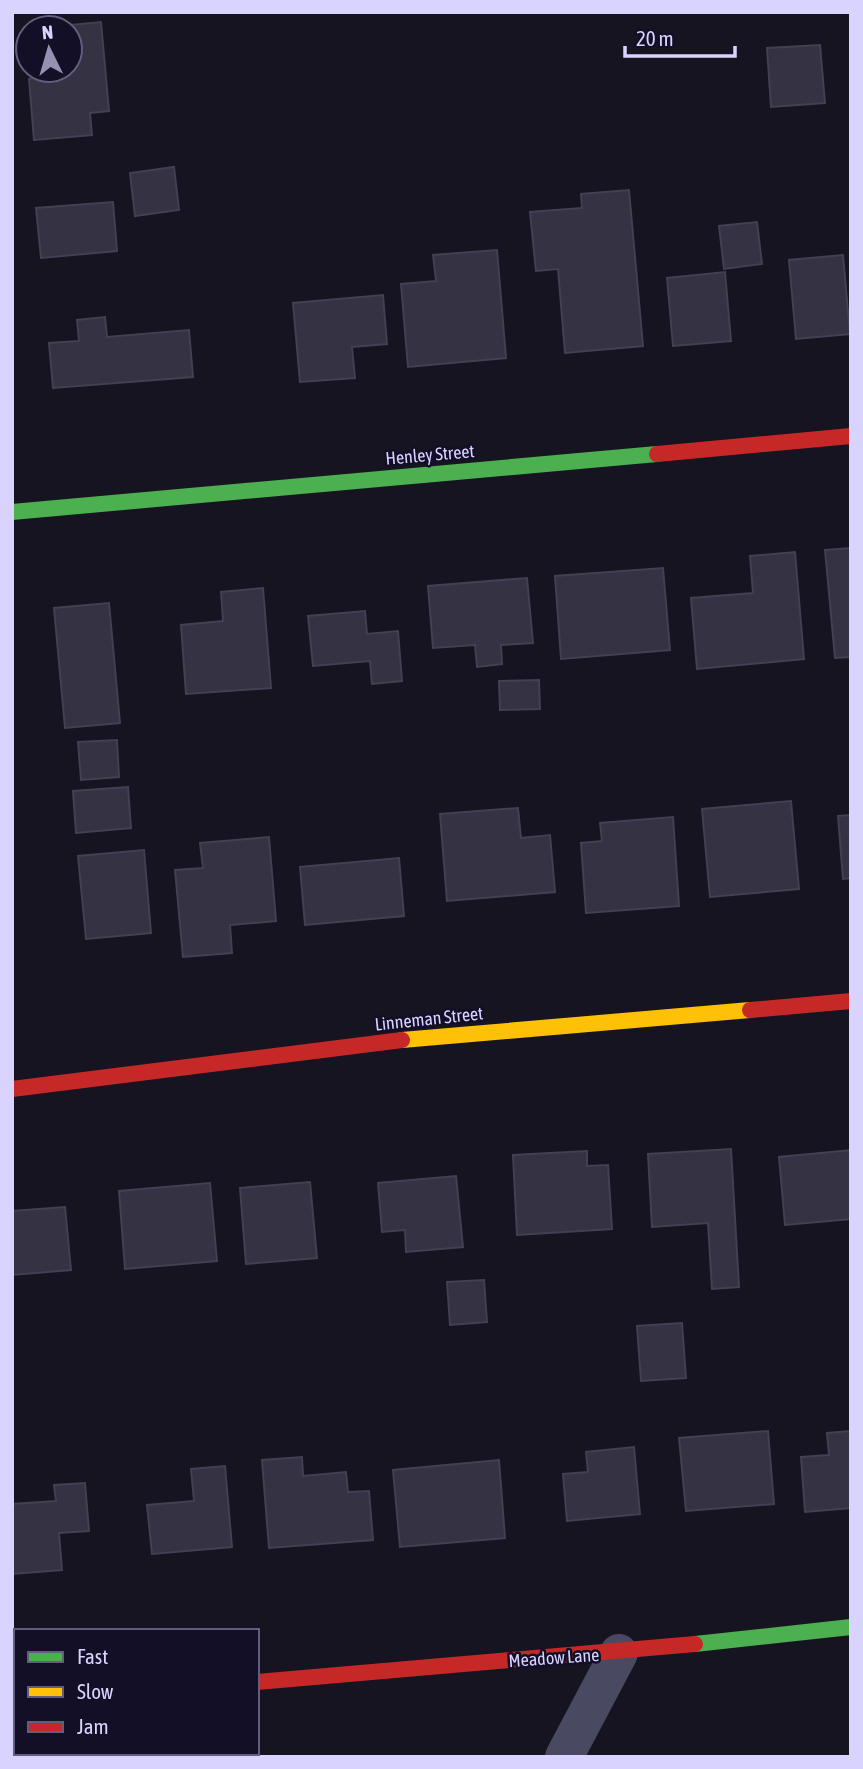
<svg xmlns="http://www.w3.org/2000/svg" width="863" height="1769" font-family="'Asap Condensed',sans-serif">
<style>
.building{fill:#343243;stroke:#433f54;stroke-width:2}
.lines{fill:none;stroke-linecap:round;stroke-linejoin:round}
.street{stroke:#4a4962;stroke-width:38}
.fast{stroke:#4caf50;stroke-width:16}
.slow{stroke:#ffc107;stroke-width:16}
.jam{stroke:#c62828;stroke-width:16}
.labels{text-anchor:middle;stroke-width:5;stroke-linejoin:round;paint-order:stroke}
.street-label{font-size:18px;fill:#d9d4ff;stroke:#130f26}
</style>
<rect width="100%" height="100%" fill="#161421"/>
<path class="building" d="M 101,22 L 109,111 L 90,113 L 92,135 L 34,140 L 29,79 L 64,75 L 63,70 L 70,70 L 70,28 L 60,26 Z
M 820,45 L 825,103 L 771,107 L 767,48 Z
M 174,167 L 179,210 L 135,216 L 130,173 Z
M 629,190 L 643,346 L 565,353 L 558,269 L 536,271 L 530,212 L 582,208 L 581,194 Z
M 113,202 L 117,251 L 41,258 L 36,208 Z
M 757,222 L 762,264 L 724,269 L 719,226 Z
M 497,250 L 506,358 L 408,367 L 401,284 L 436,281 L 433,255 Z
M 843,255 L 850,334 L 796,339 L 789,260 Z
M 725,272 L 731,341 L 673,346 L 667,278 Z
M 383,295 L 387,344 L 352,347 L 355,378 L 300,382 L 293,303 Z
M 105,317 L 107,337 L 189,330 L 193,377 L 53,388 L 49,343 L 79,341 L 77,320 Z
M 851,548 L 851,657 L 835,658 L 825,550 Z
M 795,552 L 804,659 L 697,669 L 691,598 L 753,593 L 750,556 Z
M 663,568 L 670,650 L 561,659 L 555,576 Z
M 527,578 L 533,643 L 501,645 L 502,664 L 477,667 L 475,645 L 433,648 L 428,586 Z
M 263,588 L 271,688 L 186,694 L 181,625 L 223,621 L 221,592 Z
M 109,603 L 120,723 L 65,728 L 54,608 Z
M 365,611 L 367,634 L 398,631 L 402,681 L 372,684 L 370,661 L 313,666 L 308,616 Z
M 539,680 L 540,709 L 500,710 L 499,681 Z
M 117,740 L 119,777 L 81,780 L 78,742 Z
M 128,787 L 131,828 L 76,833 L 73,791 Z
M 791,801 L 799,889 L 710,897 L 702,809 Z
M 518,808 L 521,838 L 550,835 L 555,892 L 447,901 L 440,814 Z
M 851,815 L 851,878 L 843,879 L 838,816 Z
M 673,817 L 679,906 L 586,913 L 581,843 L 602,841 L 600,823 Z
M 269,837 L 276,921 L 230,925 L 232,953 L 183,957 L 175,870 L 203,868 L 200,843 Z
M 144,850 L 151,933 L 86,939 L 78,856 Z
M 399,858 L 404,916 L 305,925 L 300,867 Z
M 731,1149 L 739,1287 L 712,1289 L 708,1223 L 652,1227 L 648,1154 Z
M 851,1150 L 851,1219 L 785,1225 L 779,1157 Z
M 587,1151 L 587,1166 L 608,1165 L 612,1229 L 517,1235 L 513,1155 Z
M 456,1176 L 463,1247 L 406,1252 L 405,1230 L 382,1232 L 378,1183 Z
M 310,1182 L 317,1258 L 246,1264 L 240,1188 Z
M 210,1183 L 217,1261 L 125,1269 L 119,1191 Z
M 65,1207 L 71,1270 L 12,1275 L 12,1211 Z
M 484,1280 L 487,1322 L 450,1325 L 447,1282 Z
M 682,1323 L 686,1378 L 641,1381 L 637,1326 Z
M 768,1431 L 774,1504 L 686,1511 L 679,1438 Z
M 851,1431 L 851,1508 L 805,1512 L 801,1457 L 829,1455 L 827,1433 Z
M 634,1447 L 640,1514 L 567,1521 L 563,1474 L 588,1472 L 586,1452 Z
M 302,1457 L 303,1476 L 346,1472 L 348,1492 L 369,1491 L 373,1540 L 269,1548 L 262,1460 Z
M 499,1460 L 505,1538 L 400,1547 L 393,1470 Z
M 225,1466 L 232,1547 L 152,1554 L 147,1505 L 194,1501 L 191,1469 Z
M 85,1483 L 89,1531 L 59,1533 L 62,1570 L 12,1574 L 12,1504 L 56,1501 L 54,1485 Z"/>
<g class="lines">
<path class="street" d="M 12,1701 L 16,1701
M 564,1757 L 619,1653"/>
<path class="fast" d="M 12,512 L 657,454
M 695,1644 L 851,1627"/>
<path class="slow" d="M 402,1040 L 750,1010"/>
<path class="jam" d="M 657,454 L 851,436
M 750,1010 L 851,1001
M 12,1089 L 402,1040
M 257,1682 L 695,1644"/>
</g>
<g class="labels">
<g class="street-label">
<text transform="translate(430 455) rotate(-5)" y="6">Henley Street</text>
<text transform="translate(429 1019) rotate(-6)" y="6">Linneman Street</text>
<text transform="translate(554 1658) rotate(-4)" y="6">Meadow Lane</text>
</g>
</g>
<rect width="863" height="1769" fill="none" stroke="#d9d4ff" stroke-width="28"/>
<rect x="14" y="1629" width="245" height="126" fill="#130f26" stroke="#625e7d" stroke-width="2"/>
<rect x="28" y="1652" width="35" height="10" fill="#4caf50" stroke="#625e7d" stroke-width="2"/>
<text x="77" y="1664" font-size="21" fill="#d9d4ff">Fast</text>
<rect x="28" y="1687" width="35" height="10" fill="#ffc107" stroke="#625e7d" stroke-width="2"/>
<text x="77" y="1699" font-size="21" fill="#d9d4ff">Slow</text>
<rect x="28" y="1722" width="35" height="10" fill="#c62828" stroke="#625e7d" stroke-width="2"/>
<text x="77" y="1734" font-size="21" fill="#d9d4ff">Jam</text>
<g transform="translate(49 49) rotate(355)"><circle r="33" fill="#130f26" stroke="#625e7d" stroke-width="2"/>
<path d="M0-5L12 26L0 18L-12 26Z" fill="#9591b1"/>
<text y="-10" font-size="19" font-weight="bold" text-anchor="middle" fill="#d9d4ff">N</text>
</g>
<path d="M625 46v10h110v-10" fill="none" stroke="#d9d4ff" stroke-width="3.5"/>
<text x="636" y="46" font-size="21" fill="#d9d4ff" stroke="#130f26" stroke-width="5" paint-order="stroke">20 m</text>
</svg>
